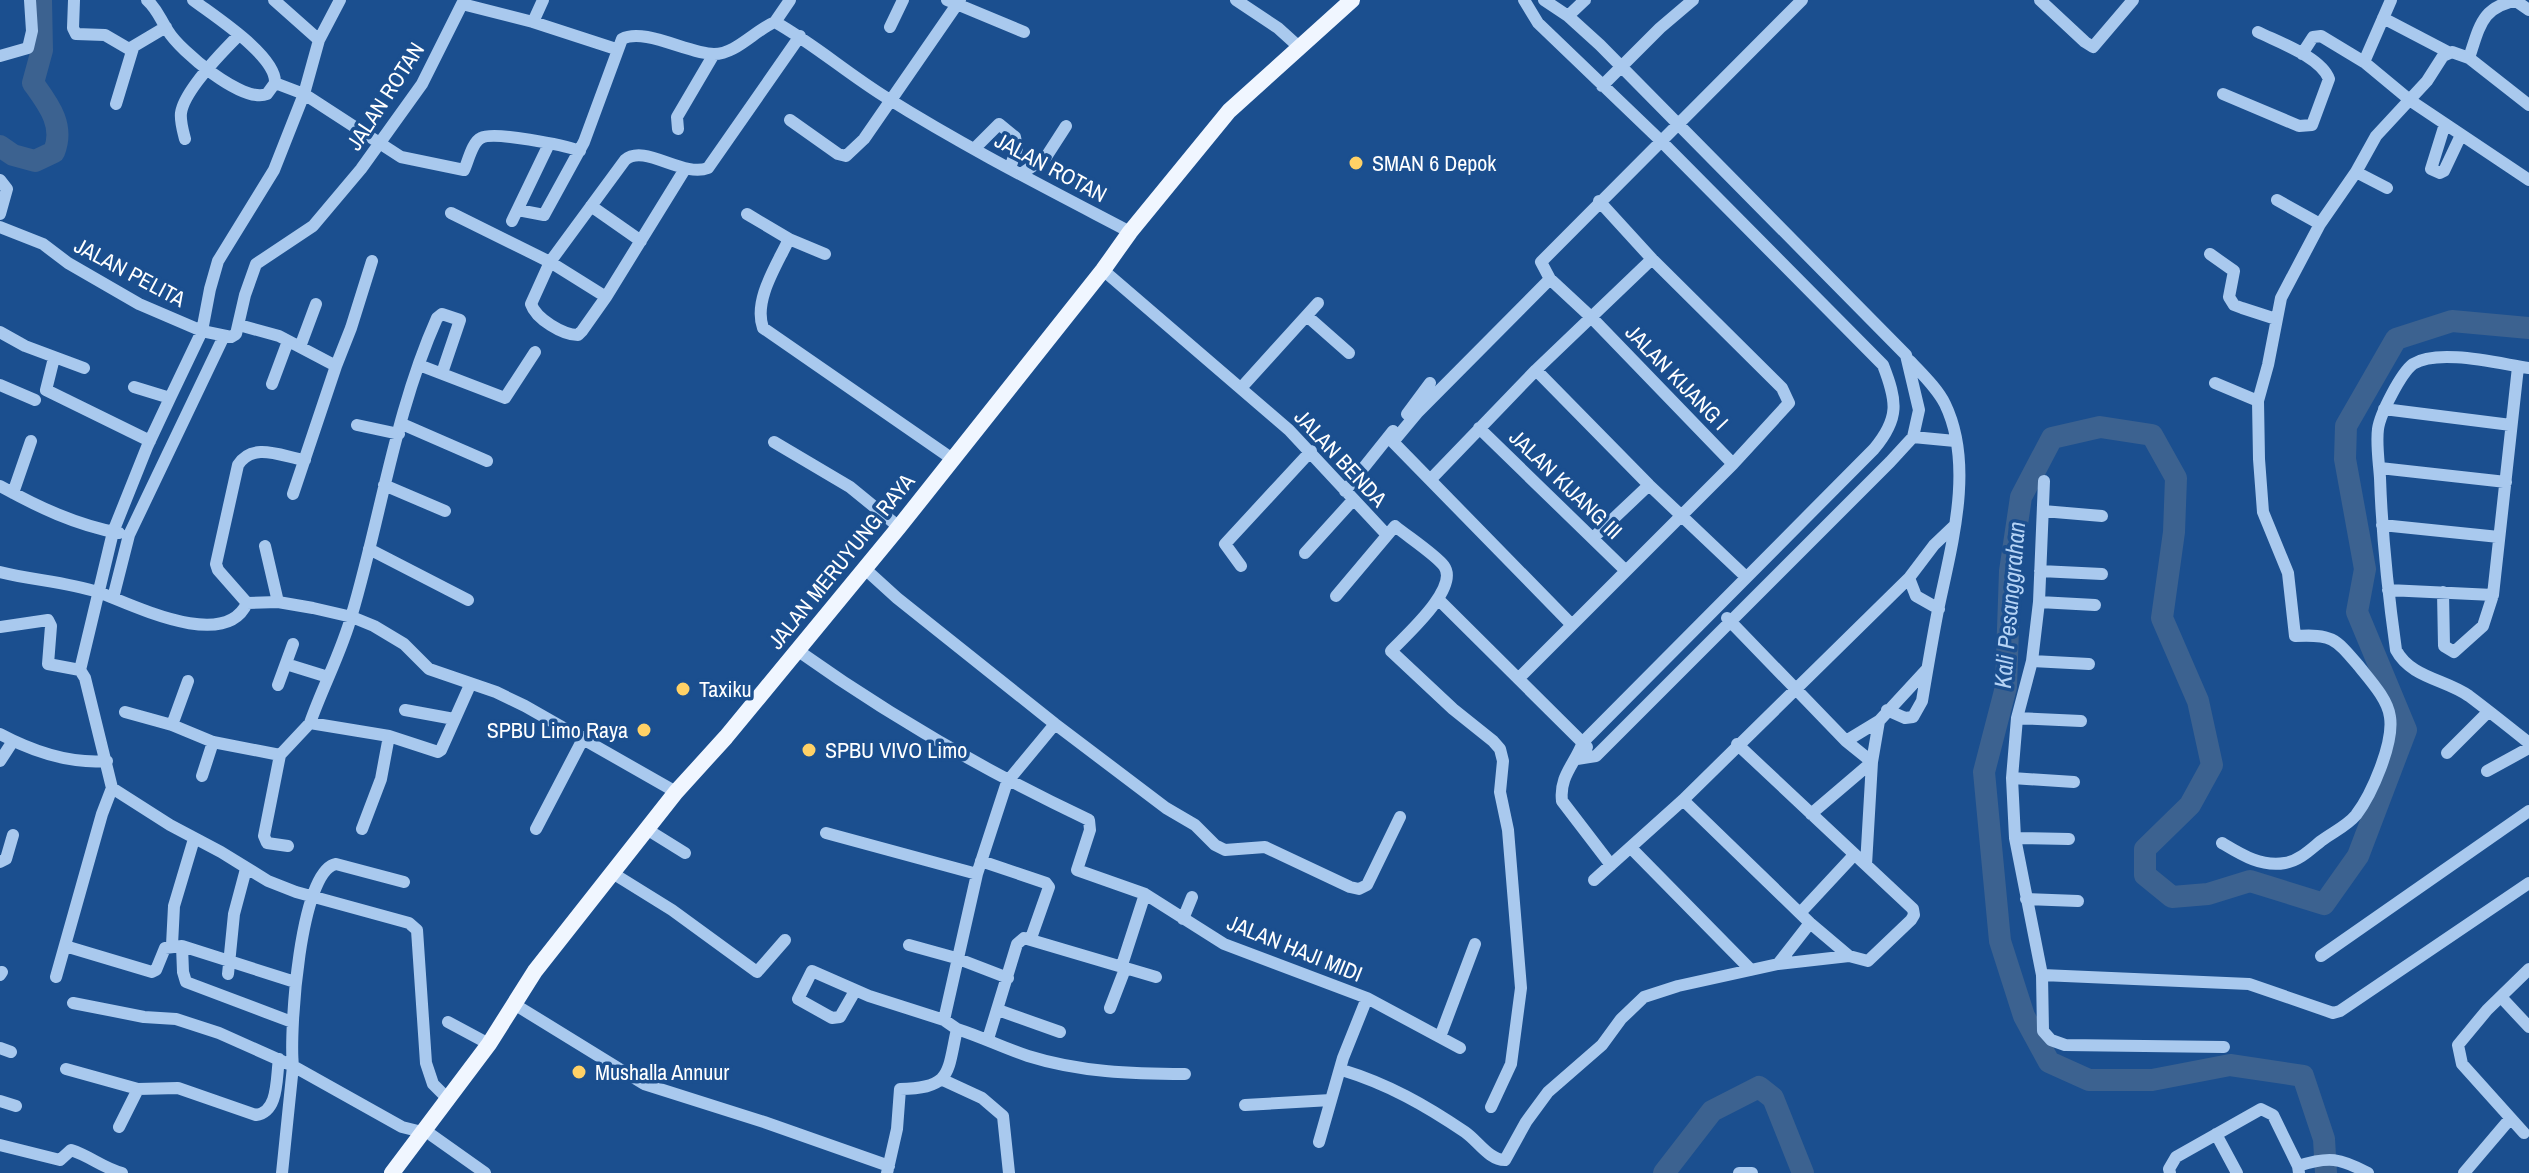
<svg xmlns="http://www.w3.org/2000/svg" width="2529" height="1173" font-family="'Archivo Narrow',sans-serif">
<style>
.lines{fill:none;stroke-linecap:round;stroke-linejoin:round}
.river{stroke:#3c6290;stroke-width:22}
.minor{stroke:#a9c9ee;stroke-width:12}
.major{stroke:#f0f6ff;stroke-width:16}
.poi-dot{fill:#ffd166;stroke:#1b4f8f;stroke-width:3}
.labels{text-anchor:middle;stroke-width:7;stroke-linejoin:round;paint-order:stroke}
.street-label{font-size:22px;fill:#fff;stroke:#1b4f8f}
.poi-label{font-size:22px;fill:#fff;stroke:#1b4f8f;text-anchor:start}
.water-label{font-size:24px;font-style:italic;fill:#b5d3f5;stroke:#1b4f8f}
</style>
<rect width="100%" height="100%" fill="#1b4f8f"/>
<g class="lines">
<path class="river" d="M 0,146 L 13,155 L 35,161 L 54,152 C 65,125 48,104 33,83 L 42,50 L 41,0
M 1664,1173 L 1712,1111 L 1759,1087 L 1773,1098 L 1803,1173
M 2326,1173 L 2324,1139 L 2303,1076 L 2230,1065 L 2152,1080 L 2089,1080 L 2049,1062 L 2024,1016 L 2000,941 L 1984,772 L 2006,687 L 2010,571 L 2021,497 L 2052,438 L 2100,427 L 2152,435 L 2176,478 L 2174,532 L 2162,618 L 2198,701 L 2212,765 L 2190,805 L 2145,849 L 2145,875 L 2172,897 L 2208,894 L 2250,881 L 2324,904 L 2358,856 L 2406,730 L 2357,612 L 2365,569 L 2345,459 L 2346,426 L 2396,339 L 2452,321 L 2529,328"/>
<path class="minor" d="M 74,0 L 73,28 L 76,34 L 105,35 L 129,49 L 166,27
M 147,0 C 158,10 160,19 168,31 C 180,51 243,104 267,94 L 275,83 C 277,56 214,16 193,0
M 274,0 L 319,40
M 790,0 L 775,22 C 814,44 848,74 887,98 C 965,147 1048,189 1130,232
M 947,0 L 1024,32
M 1236,0 L 1278,28 L 1299,47
M 1524,0 L 1538,23 L 1661,141 L 1883,365 C 1897,401 1900,418 1874,449 L 1583,742 C 1575,764 1559,776 1562,801 L 1611,865
M 1544,0 L 1568,16 L 1600,45 L 1906,355 L 1919,410 L 1913,437 L 1890,462 L 1596,756 L 1577,759
M 2040,0 L 2085,42 L 2093,47 L 2133,0
M 2516,1 L 2529,10
M 1568,16 L 1585,0
M 2383,18 L 2448,52
M 533,22 L 543,0
M 890,27 L 903,0
M 2302,54 L 2313,37 L 2321,36 L 2364,62 L 2411,101 L 2529,180
M 0,56 L 28,48 L 32,31 L 30,0
M 2469,58 L 2529,105
M 2364,62 L 2391,0
M 275,83 L 304,94 L 401,157 L 464,170 C 468,162 472,142 481,138 C 494,131 564,145 580,151
M 1602,86 L 1660,28 L 1693,0
M 2223,94 L 2299,126 L 2312,125 L 2329,79 C 2321,57 2278,42 2258,32
M 116,104 L 133,48
M 790,120 L 838,154 L 846,156 L 864,139 L 960,0
M 2445,124 L 2431,169 L 2440,173 L 2444,171 L 2461,135
M 678,129 L 677,117 L 714,54
M 185,139 C 183,131 180,121 181,113 C 184,91 223,51 239,35
M 975,148 L 999,124 L 1015,137 L 1017,148 L 1010,168
M 685,169 L 606,297 L 582,331 L 578,335 C 563,335 536,319 531,304 L 550,262 L 625,160 C 644,143 683,178 708,168 L 800,36
M 2356,172 L 2387,188
M 1021,174 L 1046,157 L 1066,126
M 0,180 L 7,189 L 0,214
M 2277,200 L 2320,224
M 591,206 L 641,241
M 518,210 L 544,215 L 584,142 L 622,39 C 644,27 689,54 714,54 C 736,54 755,30 775,22
M 451,213 L 550,262 L 606,297
M 747,214 L 789,239 C 777,265 753,300 763,328 L 951,458
M 512,221 L 549,144
M 0,227 L 43,244 L 68,263 L 139,304 L 202,331 L 231,337 L 236,334 L 245,295 L 256,264 L 313,226 L 361,169 L 422,84 L 462,4 L 533,22 L 616,49
M 789,239 L 825,254
M 2210,254 L 2234,271 L 2229,297 L 2234,305 L 2242,308 L 2276,319
M 1103,270 L 1289,430 L 1387,535
M 1550,279 L 1418,412 L 1393,442 L 1572,625
M 1307,316 L 1349,353
M 239,325 L 279,336 L 336,366 L 293,494
M 0,332 L 25,346 L 84,368
M 300,347 L 316,304
M 54,358 L 46,390 L 150,441
M 419,365 L 505,398 L 535,352
M 336,366 L 351,328 L 372,261
M 2529,368 C 2500,364 2439,348 2413,364 C 2401,373 2380,414 2378,429 C 2376,444 2379,463 2380,478 C 2382,536 2388,593 2396,650 C 2411,678 2445,679 2469,696 C 2489,711 2509,727 2529,743
M 1536,370 L 1649,485 L 1745,576
M 2215,383 L 2258,401
M 272,384 L 288,341
M 0,385 L 35,400
M 134,387 L 170,398 L 202,331 L 210,289 L 218,261 L 274,170 L 304,94 L 319,40 L 340,0
M 1241,388 L 1318,303
M 170,398 L 147,447 L 113,532 L 80,670 L 85,678 L 112,788 L 170,825 L 221,852 L 268,881 L 296,892 L 409,923 L 417,930 L 426,1063 L 433,1084 L 449,1100
M 2384,409 L 2511,425
M 1407,414 L 1430,383
M 402,424 L 487,461
M 357,425 L 399,434
M 1479,428 L 1625,570
M 1913,437 L 1955,441
M 774,442 L 850,487 L 899,527
M 1733,464 L 1592,318 L 1550,279 L 1541,262 L 1802,0
M 2380,468 L 2506,482
M 1431,479 L 1536,370 L 1652,259
M 2044,481 L 2039,602 L 2032,661 L 2017,718 L 2012,778 L 2015,838 L 2042,975 L 2043,1031 L 2051,1040 L 2065,1045 L 2224,1047
M 384,485 L 445,511
M 0,486 C 38,507 76,525 119,533
M 1345,491 L 1393,431
M 13,493 L 31,441
M 2043,511 L 2102,516
M 2382,525 L 2499,537
M 1593,538 L 1649,485
M 265,546 L 278,602
M 369,549 L 468,600
M 1305,553 L 1353,500
M 1241,566 L 1225,544 L 1311,451
M 864,568 L 897,598 L 1055,724 L 1166,808 L 1195,825 L 1215,845 L 1225,850 L 1265,847 L 1350,887 L 1359,889 L 1367,885 L 1400,817
M 2040,571 L 2102,574
M 0,572 C 32,580 67,582 98,592 C 133,605 225,652 247,603 L 278,602 L 313,608 L 352,617 L 374,626 L 404,644 L 429,669 L 496,692 L 525,706 L 676,792
M 1909,578 L 1916,596 L 1939,609
M 2388,590 L 2493,595
M 2443,592 L 2444,646 L 2454,652 L 2483,626 L 2493,595 L 2518,367
M 1336,596 L 1395,526 C 1407,536 1436,555 1444,566 C 1460,588 1405,636 1391,651 L 1453,709 L 1493,741 L 1500,749 L 1503,761 L 1500,792 L 1508,830 L 1521,988 L 1511,1064 L 1491,1107
M 113,598 L 129,535 L 224,336
M 1439,600 L 1587,747
M 2039,602 L 2095,605
M 247,603 L 218,570 L 216,564 L 238,465 C 253,441 283,457 305,460
M 1727,618 L 1846,741 L 1879,721 L 1927,669
M 0,627 L 48,620 L 51,626 L 48,664 L 80,670
M 797,650 C 891,717 985,771 1089,820 L 1090,830 L 1077,870 L 1145,894 L 1224,944 L 1367,998 L 1460,1048
M 2032,661 L 2089,664
M 286,664 L 328,677
M 1519,678 L 1733,464 L 1789,403 L 1782,388 L 1652,259 L 1599,201
M 278,685 L 293,644
M 405,710 L 454,719
M 1887,710 L 1905,718 L 1913,717 L 1922,701 C 1927,671 1932,641 1938,610 C 1951,547 1975,466 1945,404 C 1937,388 1922,374 1910,361
M 125,712 L 172,725 L 213,742 L 280,755 L 310,723 L 389,736 L 438,752 L 441,750 L 470,685
M 2017,718 L 2081,721
M 310,723 C 323,686 342,651 352,614 C 381,516 395,412 437,318 L 442,314 L 460,320 L 442,373
M 172,725 L 188,681
M 0,734 C 32,751 70,764 107,761
M 2447,753 L 2488,712
M 280,755 L 264,836 L 267,843 L 288,846
M 0,761 L 13,741
M 2487,771 L 2529,748
M 202,776 L 213,742
M 2012,778 L 2074,782
M 1683,800 L 1810,923 L 1849,956 L 1868,961 L 1911,920 L 1914,915 L 1913,909 L 1737,744
M 1811,814 L 1872,762 L 1846,741
M 362,829 L 381,779 L 389,736
M 536,829 L 584,737
M 648,830 L 685,853
M 826,833 L 977,874
M 2015,838 L 2069,839
M 2222,843 C 2242,855 2261,867 2285,863 C 2299,861 2311,849 2321,841 C 2333,832 2347,826 2356,815 C 2372,794 2394,743 2390,717 C 2388,699 2369,679 2358,665 C 2335,638 2332,634 2295,636 L 2288,573 L 2263,512 L 2259,459 L 2258,401 L 2268,365 L 2281,298 L 2320,224 L 2356,172 L 2376,136 L 2427,81 L 2443,56 L 2452,52 L 2469,58 C 2480,25 2482,6 2519,0
M 1632,849 L 1751,970
M 981,861 L 1046,883 L 1049,887 L 1031,938
M 0,862 L 6,859 L 13,835
M 1866,865 L 1872,762 L 1879,721
M 614,874 L 672,910 L 757,972 L 785,940
M 1594,880 L 1683,800 L 1909,578 L 1934,545 L 1955,525
M 2026,899 L 2078,901
M 1801,912 L 1854,855
M 1183,919 L 1192,897
M 172,945 L 174,906 L 194,839
M 909,945 L 956,958 L 1008,978
M 65,946 L 152,972 L 156,970 L 165,948 L 182,946 L 295,982
M 182,946 L 183,972 L 186,982 L 292,1022
M 2321,956 L 2529,811
M 1778,964 L 1810,923
M 1121,968 L 1145,894
M 228,974 L 234,914 L 246,869
M 0,975 L 2,972
M 2042,975 L 2249,984 L 2333,1013 L 2340,1011 L 2529,883
M 56,977 L 102,814 L 112,788
M 855,991 L 840,1017 L 832,1018 L 798,999 L 812,971 L 869,996 L 944,1020 L 957,1029 C 947,1074 952,1088 900,1089 L 897,1129 L 887,1173
M 2501,997 L 2529,1027
M 73,1003 L 144,1017 L 176,1019 L 219,1033 L 293,1066 L 402,1127 L 430,1134 L 485,1173
M 514,1004 L 644,1084 L 764,1122 L 889,1166
M 1110,1008 L 1125,969
M 998,1010 L 1060,1032
M 944,1020 L 977,874 L 1007,782 L 1055,724
M 448,1022 L 489,1044
M 957,1029 C 982,1037 1004,1048 1028,1056 C 1079,1072 1132,1074 1185,1074
M 1440,1037 L 1475,944
M 988,1039 L 1017,944 L 1024,938 L 1156,977
M 0,1048 L 11,1052
M 66,1069 L 138,1089
M 1342,1070 C 1388,1084 1425,1105 1465,1132 C 1478,1141 1489,1160 1505,1160 L 1526,1122 L 1548,1092 L 1602,1045 L 1621,1019 L 1644,997 L 1678,986 L 1778,964 L 1849,956
M 943,1080 L 982,1098 L 1003,1116 L 1009,1173
M 0,1101 L 16,1106
M 1245,1105 L 1331,1100
M 119,1127 L 138,1089 L 178,1088 L 256,1115 C 279,1112 276,1078 279,1059
M 2524,1133 L 2462,1064 L 2458,1045 L 2487,1010 L 2529,969
M 2216,1134 L 2237,1173
M 1319,1142 L 1343,1058 L 1367,998
M 0,1145 L 60,1160 L 71,1150 C 90,1156 103,1168 122,1173
M 2298,1166 C 2329,1156 2340,1158 2368,1173
M 282,1173 L 293,1066 C 289,1032 300,870 336,864 L 404,882
M 1739,1173 L 1752,1173
M 2170,1173 L 2169,1169 L 2176,1157 L 2261,1109 L 2273,1115 L 2298,1166 L 2299,1173
M 2464,1173 L 2509,1120"/>
<path class="major" d="M 392,1173 L 489,1044 L 535,971 L 676,792 L 726,737 L 899,527 L 1103,270 L 1130,232 L 1229,111 L 1352,0"/>
</g>
<g class="poi-dot">
<circle cx="1356" cy="163" r="8"/>
<circle cx="683" cy="689" r="8"/>
<circle cx="644" cy="730" r="8"/>
<circle cx="809" cy="750" r="8"/>
<circle cx="579" cy="1072" r="8"/>
</g>
<g class="labels">
<g class="street-label">
<text transform="translate(385 96) rotate(-57)" y="8">JALAN ROTAN</text>
<text transform="translate(1051 167) rotate(28)" y="8">JALAN ROTAN</text>
<text transform="translate(130 272) rotate(28)" y="8">JALAN PELITA</text>
<text transform="translate(1677 377) rotate(46)" y="8">JALAN KIJANG I</text>
<text transform="translate(1341 458) rotate(47)" y="8">JALAN BENDA</text>
<text transform="translate(1566 484) rotate(44)" y="8">JALAN KIJANG III</text>
<text transform="translate(841 561) rotate(-51)" y="8">JALAN MERUYUNG RAYA</text>
<text transform="translate(1295 948) rotate(22)" y="8">JALAN HAJI MIDI</text>
</g>
<g class="poi-label">
<text x="1372" y="171">SMAN 6 Depok</text>
<text x="699" y="697">Taxiku</text>
<text x="628" y="738" text-anchor="end">SPBU Limo Raya</text>
<text x="825" y="758">SPBU VIVO Limo</text>
<text x="595" y="1080">Mushalla Annuur</text>
</g>
<g class="water-label">
<text transform="translate(2010 605) rotate(-85)" y="8">Kali Pesanggrahan</text>
</g>
</g>
</svg>
